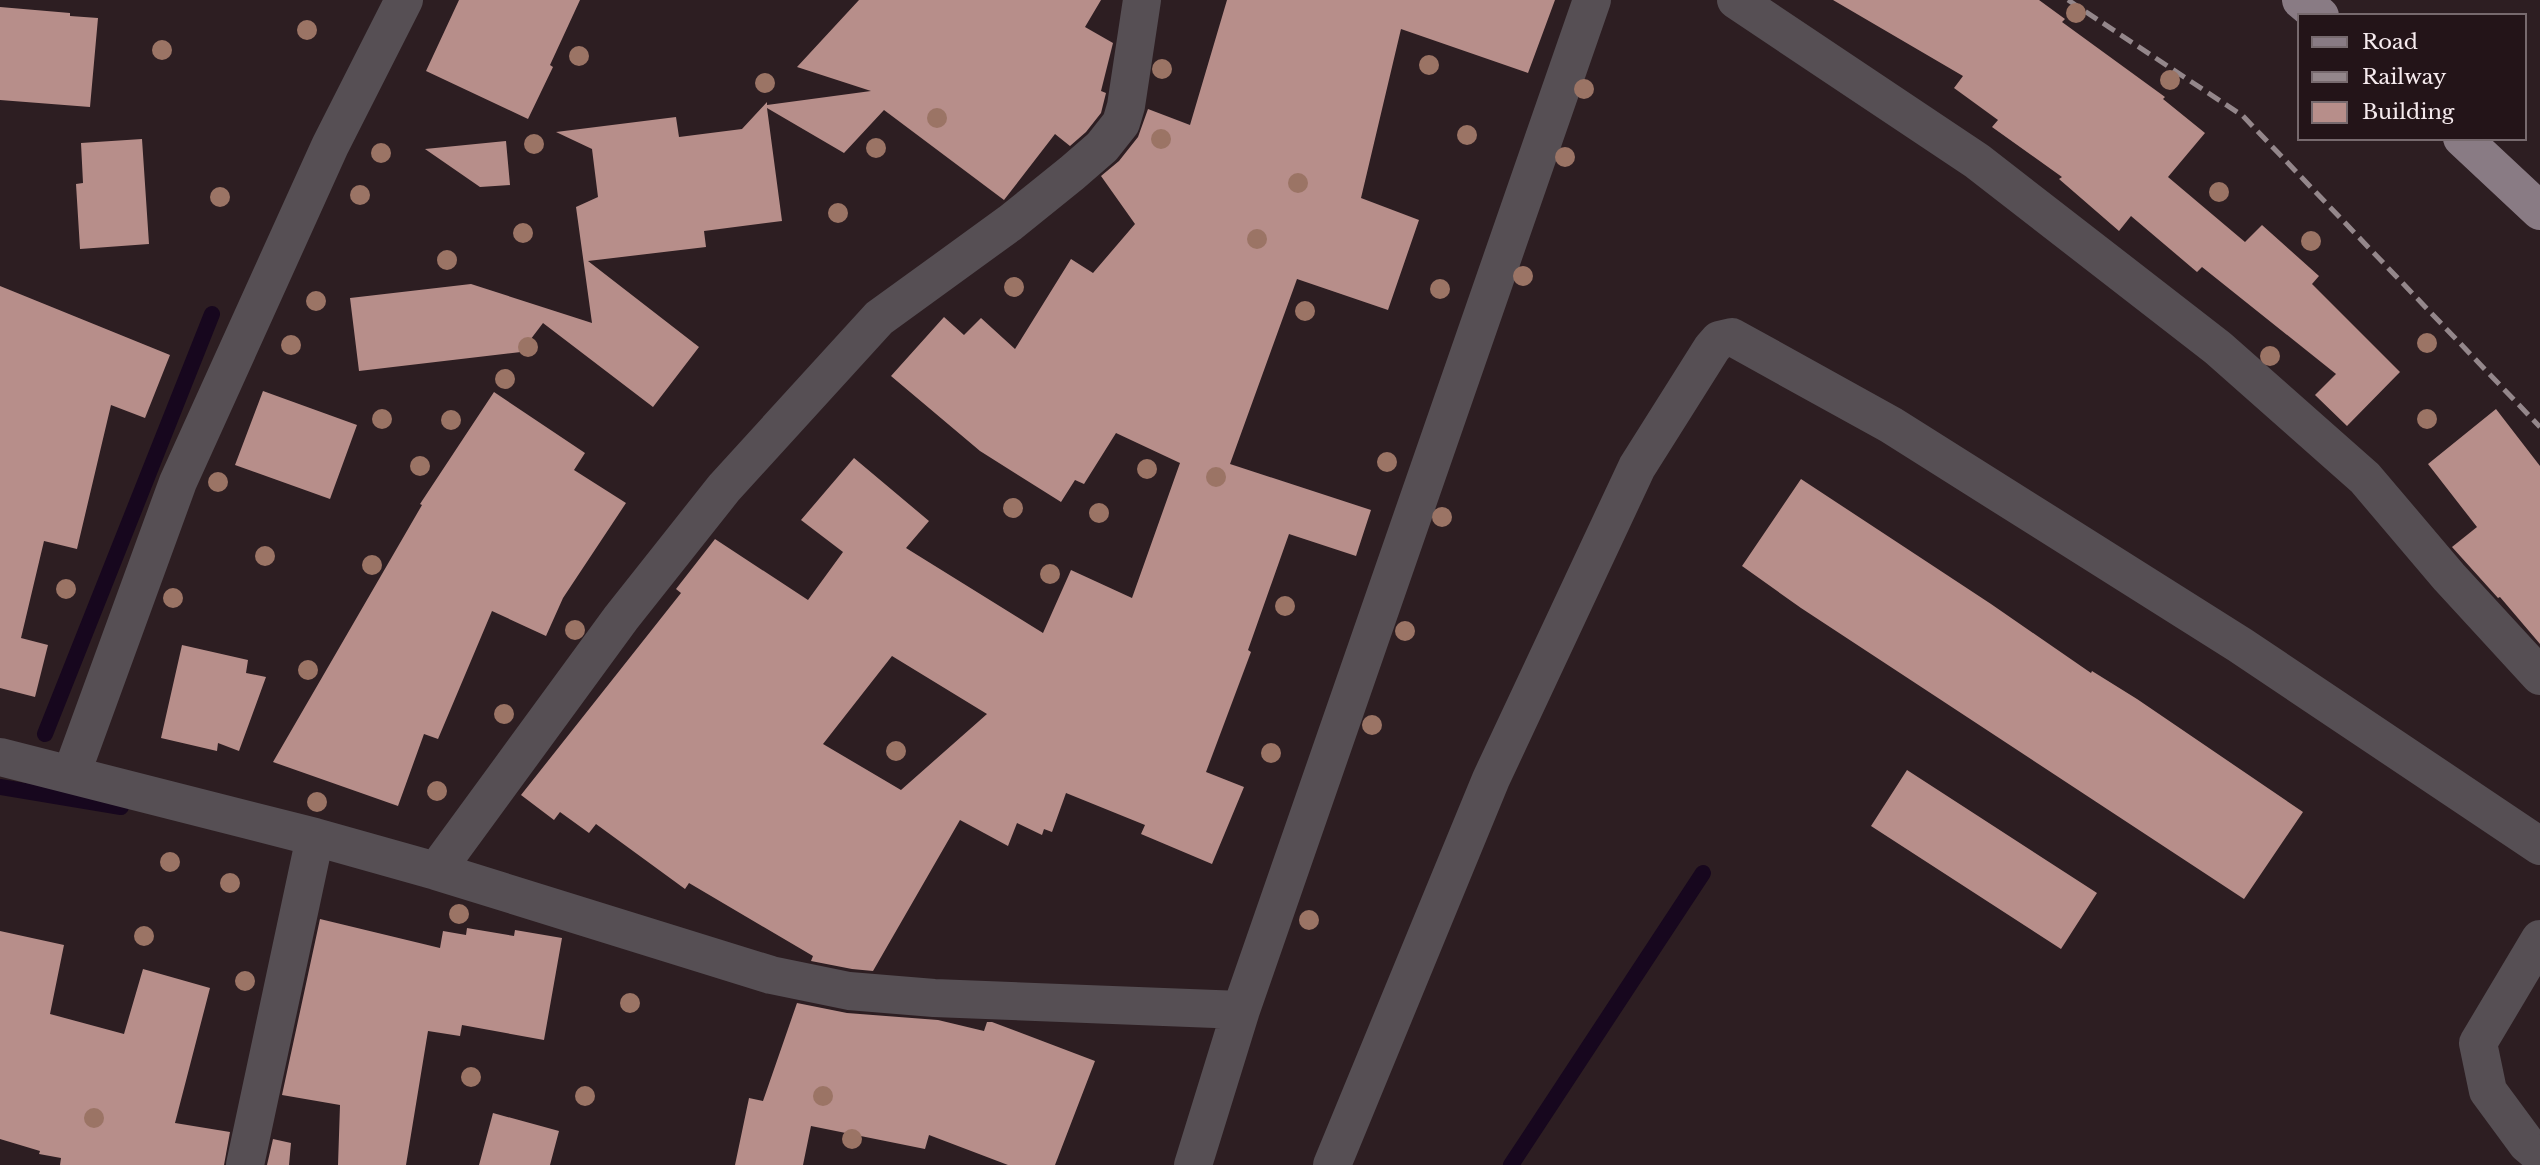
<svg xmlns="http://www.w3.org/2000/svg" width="2540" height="1165" font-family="'Libre Baskerville',serif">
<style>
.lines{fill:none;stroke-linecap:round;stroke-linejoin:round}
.stream{stroke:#17071e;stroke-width:16}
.building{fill:#b78e8a;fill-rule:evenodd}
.minor{stroke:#564f54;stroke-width:38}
.major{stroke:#897b84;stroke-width:38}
.rail{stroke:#94878b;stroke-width:5;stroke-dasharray:14 7;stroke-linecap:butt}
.tree{fill:#9b7465}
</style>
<rect width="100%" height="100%" fill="#2d1e22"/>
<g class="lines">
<path class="stream" d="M 45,734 L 212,314
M 0,787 L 121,807
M 1511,1165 L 1703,873"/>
</g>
<path class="building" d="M 459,0 L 580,0 L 550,65 L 553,67 L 528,119 L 426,71 Z
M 859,0 L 1101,0 L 1085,27 L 1113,43 L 1101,91 L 1106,93 L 1101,113 L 1086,132 L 1070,146 L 1055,134 L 1004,200 L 884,110 L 844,153 L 767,108 L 782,221 L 704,231 L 706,247 L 588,261 L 699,347 L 653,407 L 543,323 L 521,352 L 359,371 L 350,298 L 471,284 L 592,323 L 576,207 L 598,197 L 592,149 L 556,132 L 676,117 L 679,137 L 742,129 L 767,102 L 767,105 L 871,91 L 797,67 Z
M 1227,0 L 1555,0 L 1528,73 L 1401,29 L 1361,198 L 1419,220 L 1388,310 L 1297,279 L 1230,464 L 1371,510 L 1356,556 L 1289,534 L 1248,650 L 1251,652 L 1206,772 L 1244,787 L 1212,864 L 1141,834 L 1145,825 L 1066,793 L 1052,832 L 1044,829 L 1042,835 L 1017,823 L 1008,846 L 960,820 L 873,971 L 852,969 L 811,961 L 813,956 L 689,883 L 685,889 L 596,824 L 589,833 L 560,812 L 554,820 L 521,795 L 681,593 L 676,589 L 715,539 L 808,600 L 843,552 L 801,520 L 854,458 L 929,521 L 906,548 L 1043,633 L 1071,570 L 1132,598 L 1180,463 L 1116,433 L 1084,484 L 1075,480 L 1061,502 L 980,451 L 891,376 L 944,317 L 964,335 L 981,318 L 1015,349 L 1071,259 L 1093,273 L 1135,224 L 1101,176 L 1119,161 L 1138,137 L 1148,109 L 1190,125 ZM 892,656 L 987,714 L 901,790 L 823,744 Z
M 1833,0 L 2039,0 L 2065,19 L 2062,22 L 2165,97 L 2163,99 L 2205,133 L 2168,177 L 2245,242 L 2262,225 L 2319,276 L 2312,284 L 2400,372 L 2347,426 L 2315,395 L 2336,374 L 2202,267 L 2197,272 L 2131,216 L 2119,231 L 2059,179 L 2062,177 L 1992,127 L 1998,120 L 1954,88 L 1963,76 Z
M 0,7 L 70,13 L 70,16 L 98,18 L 90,107 L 0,100 Z
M 142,139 L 149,244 L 80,249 L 76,184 L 83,183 L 81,143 Z
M 506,141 L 510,185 L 480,187 L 425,149 Z
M 0,286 L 170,355 L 145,418 L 111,405 L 77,549 L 44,541 L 21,638 L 48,645 L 35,697 L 0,688 Z
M 263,391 L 357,425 L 330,499 L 235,465 Z
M 494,392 L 585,453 L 574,470 L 626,503 L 563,598 L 546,636 L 492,611 L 438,739 L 424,734 L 398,806 L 273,762 L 422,505 L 420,504 Z
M 2496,409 L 2540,466 L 2540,644 L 2500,597 L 2498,598 L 2452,547 L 2477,527 L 2428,464 Z
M 1801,479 L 1991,604 L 2091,673 L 2092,671 L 2137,699 L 2303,812 L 2244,899 L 1801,608 L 1742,566 Z
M 182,645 L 248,660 L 246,673 L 266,677 L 239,751 L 218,743 L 217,751 L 161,738 Z
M 1907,770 L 2097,893 L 2061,949 L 1871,826 Z
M 320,919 L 440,948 L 443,931 L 466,935 L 467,928 L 514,936 L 515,930 L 562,938 L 544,1040 L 462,1025 L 460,1036 L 428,1031 L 406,1165 L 338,1165 L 340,1105 L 282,1095 Z
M 0,931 L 64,945 L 50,1014 L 124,1034 L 143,969 L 210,988 L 175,1123 L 230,1132 L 224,1165 L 60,1165 L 61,1158 L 39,1154 L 40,1151 L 0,1139 Z
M 797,1003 L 847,1013 L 938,1020 L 984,1031 L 987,1022 L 992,1022 L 1095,1061 L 1055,1165 L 1008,1165 L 929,1135 L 925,1149 L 811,1126 L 803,1165 L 735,1165 L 749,1098 L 763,1101 Z
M 493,1113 L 559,1131 L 550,1165 L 479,1165 Z
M 273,1139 L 291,1143 L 289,1165 L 267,1165 Z"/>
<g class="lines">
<path class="minor" d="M 1736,0 L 1977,161 L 2218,348 L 2365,478 L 2449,577 L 2540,676
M 0,757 L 315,837 L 436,871 L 771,975 L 849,991 L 934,998 L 1241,1010 L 1592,0
M 71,775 L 178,482 L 330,146 L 404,0
M 436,871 L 621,618 L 724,488 L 879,318 L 1010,223 L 1072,173 L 1102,147 L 1121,123 L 1126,106 L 1142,0
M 2540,939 L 2478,1043 L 2488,1091 L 2527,1144 L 2540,1155
M 245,1165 L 315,837
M 1193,1165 L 1241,1010
M 1332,1165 L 1491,779 L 1637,467 L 1712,348 L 1719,340 L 1732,337 L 1891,425 L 2240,645 L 2540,846"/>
<path class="major" d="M 2301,0 L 2320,16
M 2462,138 L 2540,211"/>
<path class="rail" d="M 2068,0 L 2243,116 L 2540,427"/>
</g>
<g class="tree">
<circle cx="2076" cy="13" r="10"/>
<circle cx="307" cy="30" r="10"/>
<circle cx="162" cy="50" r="10"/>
<circle cx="579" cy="56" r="10"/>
<circle cx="1429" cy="65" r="10"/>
<circle cx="1162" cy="69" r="10"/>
<circle cx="2170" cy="80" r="10"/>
<circle cx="765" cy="83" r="10"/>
<circle cx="1584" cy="89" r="10"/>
<circle cx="937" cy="118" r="10"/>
<circle cx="1467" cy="135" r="10"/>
<circle cx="1161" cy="139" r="10"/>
<circle cx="534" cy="144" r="10"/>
<circle cx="876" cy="148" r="10"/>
<circle cx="381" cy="153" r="10"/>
<circle cx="1565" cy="157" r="10"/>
<circle cx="1298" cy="183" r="10"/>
<circle cx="2219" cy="192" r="10"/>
<circle cx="360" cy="195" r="10"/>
<circle cx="220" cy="197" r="10"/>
<circle cx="838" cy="213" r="10"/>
<circle cx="523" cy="233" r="10"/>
<circle cx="1257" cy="239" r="10"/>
<circle cx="2311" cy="241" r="10"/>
<circle cx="447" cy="260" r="10"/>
<circle cx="1523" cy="276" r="10"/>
<circle cx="1014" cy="287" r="10"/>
<circle cx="1440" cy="289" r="10"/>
<circle cx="316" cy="301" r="10"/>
<circle cx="1305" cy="311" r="10"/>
<circle cx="2427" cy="343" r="10"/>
<circle cx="291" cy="345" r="10"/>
<circle cx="528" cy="347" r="10"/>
<circle cx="2270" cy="356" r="10"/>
<circle cx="505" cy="379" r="10"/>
<circle cx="382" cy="419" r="10"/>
<circle cx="2427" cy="419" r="10"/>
<circle cx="451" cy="420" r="10"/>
<circle cx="1387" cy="462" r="10"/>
<circle cx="420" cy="466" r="10"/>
<circle cx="1147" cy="469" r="10"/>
<circle cx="1216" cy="477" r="10"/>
<circle cx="218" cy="482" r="10"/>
<circle cx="1013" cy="508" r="10"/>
<circle cx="1099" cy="513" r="10"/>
<circle cx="1442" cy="517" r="10"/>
<circle cx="265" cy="556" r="10"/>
<circle cx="372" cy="565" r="10"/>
<circle cx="1050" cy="574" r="10"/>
<circle cx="66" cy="589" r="10"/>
<circle cx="173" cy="598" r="10"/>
<circle cx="1285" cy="606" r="10"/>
<circle cx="575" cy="630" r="10"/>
<circle cx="1405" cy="631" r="10"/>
<circle cx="308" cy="670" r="10"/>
<circle cx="504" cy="714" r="10"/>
<circle cx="1372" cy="725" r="10"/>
<circle cx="896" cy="751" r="10"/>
<circle cx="1271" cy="753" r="10"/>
<circle cx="437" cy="791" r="10"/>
<circle cx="317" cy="802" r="10"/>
<circle cx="170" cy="862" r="10"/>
<circle cx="230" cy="883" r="10"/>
<circle cx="459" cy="914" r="10"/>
<circle cx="1309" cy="920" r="10"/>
<circle cx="144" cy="936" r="10"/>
<circle cx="245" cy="981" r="10"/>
<circle cx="630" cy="1003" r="10"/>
<circle cx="471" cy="1077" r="10"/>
<circle cx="585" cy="1096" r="10"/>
<circle cx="823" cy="1096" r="10"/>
<circle cx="94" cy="1118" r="10"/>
<circle cx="852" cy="1139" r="10"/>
</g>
<rect x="2298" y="14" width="228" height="126" fill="#231418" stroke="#776a6e" stroke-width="2"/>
<rect x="2312" y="37" width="35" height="10" fill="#897b84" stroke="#776a6e" stroke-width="2"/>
<text x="2362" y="49" font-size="21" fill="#f6ebee">Road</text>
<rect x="2312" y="72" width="35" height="10" fill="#94878b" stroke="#776a6e" stroke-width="2"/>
<text x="2362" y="84" font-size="21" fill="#f6ebee">Railway</text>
<rect x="2312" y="102" width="35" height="21" fill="#b78e8a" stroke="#776a6e" stroke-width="2"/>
<text x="2362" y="119" font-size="21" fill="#f6ebee">Building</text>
</svg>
